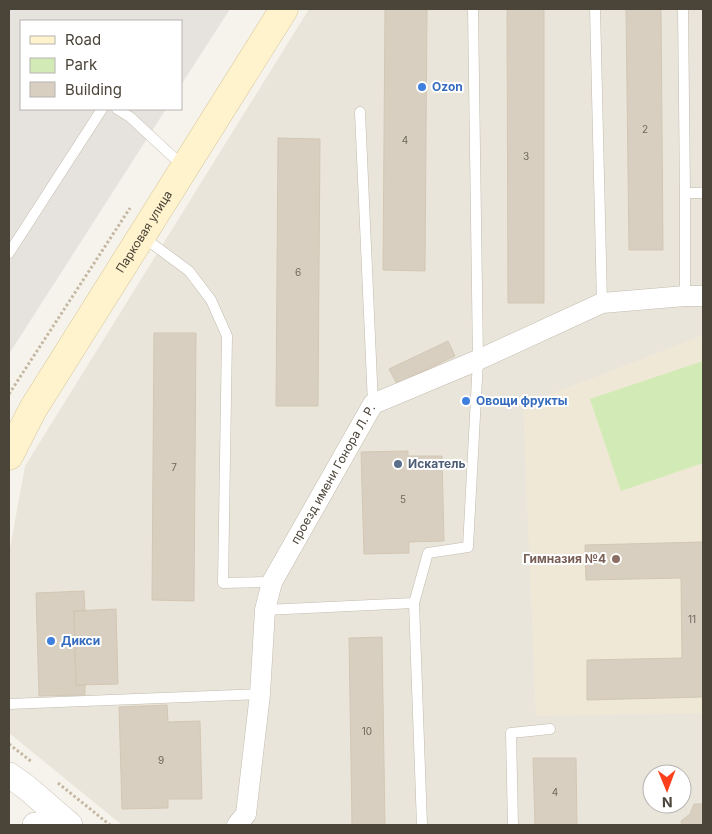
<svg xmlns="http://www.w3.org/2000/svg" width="712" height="834" font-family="Inter,sans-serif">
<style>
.residential{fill:#eae5da;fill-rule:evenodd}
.industrial{fill:#e6e2dd}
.education{fill:#efe8d6}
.green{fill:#d2eab5}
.building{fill:#d8cfc1;stroke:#d3c7b4}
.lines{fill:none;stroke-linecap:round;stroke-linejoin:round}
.service-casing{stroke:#c2bbae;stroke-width:11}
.minor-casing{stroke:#c2bbae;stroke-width:21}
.tertiary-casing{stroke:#c2bbae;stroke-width:26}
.secondary-casing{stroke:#d6c79b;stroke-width:29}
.path{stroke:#c4b79f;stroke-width:3;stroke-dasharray:2.5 2.5;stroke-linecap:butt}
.service{stroke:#fff;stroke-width:10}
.minor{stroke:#fff;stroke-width:20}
.tertiary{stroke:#fff;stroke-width:25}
.secondary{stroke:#fff3cd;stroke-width:28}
.shop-dot{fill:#3f7fe0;stroke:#fff;stroke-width:2}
.service-dot{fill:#5c6f8a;stroke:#fff;stroke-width:2}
.education-dot{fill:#8d6e63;stroke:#fff;stroke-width:2}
.labels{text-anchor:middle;stroke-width:4;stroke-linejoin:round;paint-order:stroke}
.number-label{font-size:10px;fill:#6e675b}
.shop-label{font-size:12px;font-weight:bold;fill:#366cbe;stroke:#fff;text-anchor:start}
.street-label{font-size:12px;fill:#4b4439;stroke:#fff}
.service-label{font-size:12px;font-weight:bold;fill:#4e5e75;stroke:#fff;text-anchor:start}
.education-label{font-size:12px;font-weight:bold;fill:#785e54;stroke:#fff;text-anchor:end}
</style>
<rect width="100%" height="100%" fill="#f6f3ec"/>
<path class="residential" d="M 309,9 L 703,9 L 703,825 L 122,825 L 9,733 L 9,554 L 25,466 ZM 652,774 L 682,774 L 682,804 L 652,804 Z"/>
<path class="industrial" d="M 9,9 L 230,9 L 181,85 L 181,21 L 21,21 L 21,109 L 166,109 L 9,354 Z"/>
<path class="education" d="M 703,335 L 703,713 L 536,716 L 523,405 Z"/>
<path class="green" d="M 703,361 L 703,463 L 621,491 L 590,399 Z"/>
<path class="building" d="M 385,9 L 427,9 L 425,271 L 383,270 Z
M 507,9 L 544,9 L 544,303 L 508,303 Z
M 626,9 L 661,9 L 663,250 L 629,250 Z
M 278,138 L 320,139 L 318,406 L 276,406 Z
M 154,333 L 196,333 L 194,601 L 152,600 Z
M 448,341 L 455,356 L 397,384 L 389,369 Z
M 408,451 L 408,456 L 442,456 L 444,541 L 409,542 L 409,553 L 364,554 L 361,452 Z
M 703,542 L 703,697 L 587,700 L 587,660 L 682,658 L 681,578 L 586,580 L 585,545 Z
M 84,591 L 85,611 L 74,611 L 76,685 L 85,685 L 85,695 L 39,696 L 36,593 Z
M 116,609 L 118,684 L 76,685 L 74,611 Z
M 382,637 L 385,825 L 352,825 L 349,638 Z
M 167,705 L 168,722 L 200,721 L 202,799 L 168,799 L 168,808 L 122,809 L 119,707 Z
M 533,758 L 576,758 L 577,825 L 535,825 Z
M 703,797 L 703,825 L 682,825 L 681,821 L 690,814 L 694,804 L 703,804 Z"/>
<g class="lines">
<defs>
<path id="service" d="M 595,9 L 602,303
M 683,9 L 685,193
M 117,109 L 130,117 L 184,167
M 360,112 L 373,404
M 143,237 L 189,271 L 211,300 L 227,336 L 223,583 L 272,582
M 9,253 L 102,109
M 685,296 L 685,193 L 703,193
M 414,603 L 422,825
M 265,610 L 414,603 L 428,553 L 468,547 L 478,360 L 473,9
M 9,704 L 260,694
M 513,825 L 511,733 L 550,729"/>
<g id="minor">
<path id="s1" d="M 237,825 L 246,814 L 260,694 L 265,610 L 272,582 L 373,404 L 478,360 L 602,303 L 685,296 L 703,296"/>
</g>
<path id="tertiary" d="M 9,775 L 26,787 L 70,825
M 35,825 L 68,823"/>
<g id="secondary">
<path id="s2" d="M 9,456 L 33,409 L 284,9"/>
</g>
</defs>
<use href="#service" class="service-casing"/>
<use href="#minor" class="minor-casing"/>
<use href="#tertiary" class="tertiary-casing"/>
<use href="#secondary" class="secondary-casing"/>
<path class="path" d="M 9,394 L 130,208
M 9,744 L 32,762
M 58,783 L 110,825"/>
<use href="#service" class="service"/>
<use href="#minor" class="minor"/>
<use href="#tertiary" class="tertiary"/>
<use href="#secondary" class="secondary"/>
</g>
<g class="shop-dot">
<circle cx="422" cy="87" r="5"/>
<circle cx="466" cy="401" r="5"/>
<circle cx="51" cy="641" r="5"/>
</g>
<circle class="service-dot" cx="398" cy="464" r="5"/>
<circle class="education-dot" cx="616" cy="559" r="5"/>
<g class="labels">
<g class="number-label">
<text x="645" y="133">2</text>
<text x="405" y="144">4</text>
<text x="526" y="160">3</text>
<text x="298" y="276">6</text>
<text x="174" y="471">7</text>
<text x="403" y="503">5</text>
<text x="692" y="623">11</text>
<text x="367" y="735">10</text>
<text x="161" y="764">9</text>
<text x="555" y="796">4</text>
</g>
<g class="shop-label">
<text x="432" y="91">Ozon</text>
<text x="476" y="405">Овощи фрукты</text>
<text x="61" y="645">Дикси</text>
</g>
<g class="street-label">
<text dy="4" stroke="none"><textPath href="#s2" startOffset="262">Парковая улица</textPath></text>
<text dy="4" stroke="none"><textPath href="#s1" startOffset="372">проезд имени Гонора Л. Р.</textPath></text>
</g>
<g class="service-label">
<text x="408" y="468">Искатель</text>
</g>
<g class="education-label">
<text x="606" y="563">Гимназия №4</text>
</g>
</g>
<rect width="712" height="834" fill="none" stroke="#4b4439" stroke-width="20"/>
<rect x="20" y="20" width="162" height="90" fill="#ffffff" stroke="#b7b4b0"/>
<rect x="30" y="36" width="25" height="8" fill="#fff3cd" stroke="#b7b4b0"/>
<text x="65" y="45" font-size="15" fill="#4b4439">Road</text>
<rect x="30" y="58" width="25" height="15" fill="#d2eab5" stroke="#b7b4b0"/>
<text x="65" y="70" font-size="15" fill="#4b4439">Park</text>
<rect x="30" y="82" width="25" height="15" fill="#d8cfc1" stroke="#b7b4b0"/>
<text x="65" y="95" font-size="15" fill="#4b4439">Building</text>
<g transform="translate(667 789) rotate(179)"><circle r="24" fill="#ffffff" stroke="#b7b4b0"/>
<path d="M0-4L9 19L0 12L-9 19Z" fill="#fc3f1d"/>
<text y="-8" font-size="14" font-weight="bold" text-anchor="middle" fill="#4b4439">N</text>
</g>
</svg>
